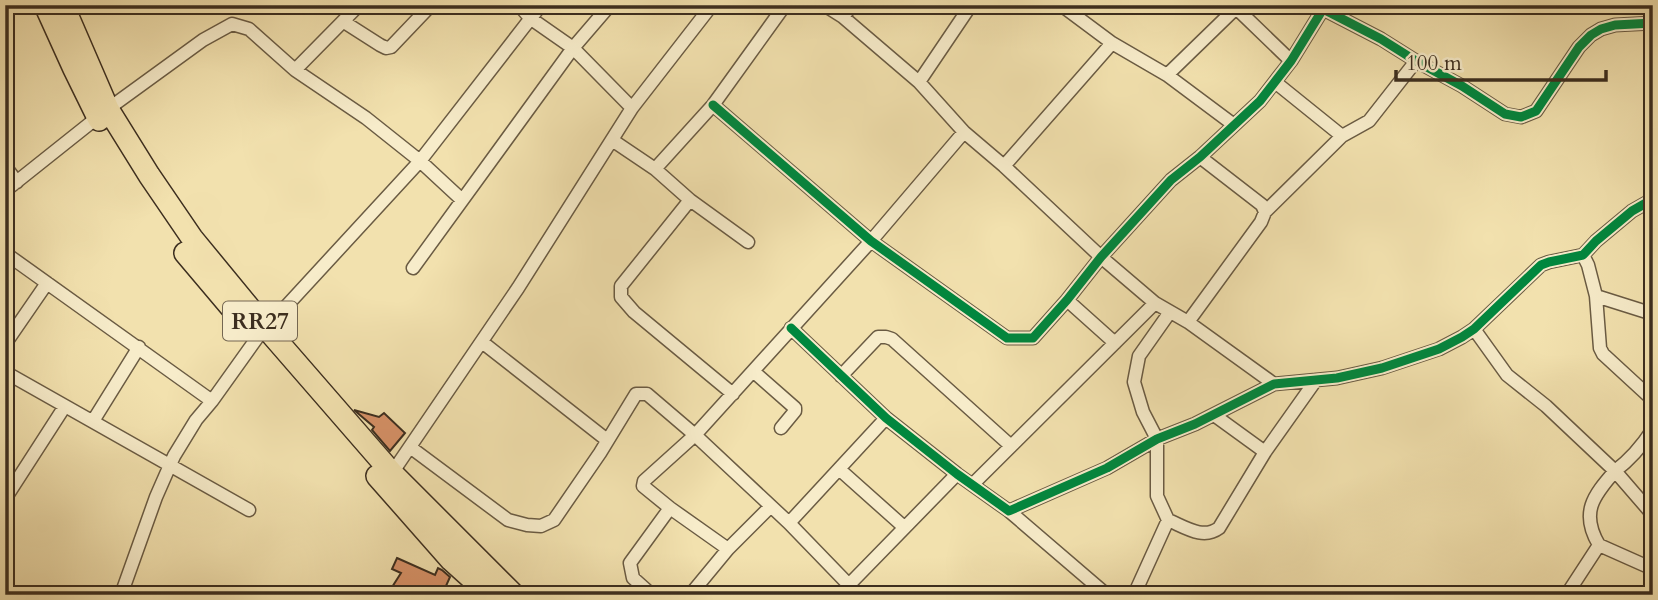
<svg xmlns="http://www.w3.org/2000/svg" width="1658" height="600" font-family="Cardo,serif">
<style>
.building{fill:#d89268;stroke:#3c2e1f;stroke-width:2}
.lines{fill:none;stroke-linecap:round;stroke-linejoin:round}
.street-casing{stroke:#6a5b43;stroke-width:15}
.highway-casing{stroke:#3c2e1f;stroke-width:24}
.street{stroke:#f7ecca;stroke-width:12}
.highway{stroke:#f2e1ae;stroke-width:21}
.cycleway-casing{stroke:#f7ecca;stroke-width:13}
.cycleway{stroke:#00873e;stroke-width:9}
.labels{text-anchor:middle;stroke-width:5;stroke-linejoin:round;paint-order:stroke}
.shield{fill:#f7ecca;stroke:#746752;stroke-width:2}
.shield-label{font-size:23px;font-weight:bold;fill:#3c2e1f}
</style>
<rect width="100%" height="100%" fill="#f2e1ae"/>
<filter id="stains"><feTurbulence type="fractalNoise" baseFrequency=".00286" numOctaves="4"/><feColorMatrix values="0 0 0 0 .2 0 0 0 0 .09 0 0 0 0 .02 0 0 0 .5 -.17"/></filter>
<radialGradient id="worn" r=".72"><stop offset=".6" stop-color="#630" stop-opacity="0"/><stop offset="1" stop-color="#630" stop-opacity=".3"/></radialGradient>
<path class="building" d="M 354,410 L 379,417 L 384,413 L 405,433 L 390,451 L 372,430 L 374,427 Z
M 397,558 L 435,575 L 438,568 L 442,570 L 450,577 L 442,595 L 428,595 L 414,588 L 410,595 L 387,595 L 401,573 L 392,569 Z"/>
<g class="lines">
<defs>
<path id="street" d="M 519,5 L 530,18 L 573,48 L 632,108
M 824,5 L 843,17 L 852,5
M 1061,5 L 1112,43 L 1167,75 L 1234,125
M 1233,5 L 1291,61
M 843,17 L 919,82 L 964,132 L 1004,166 L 1101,257 L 1155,303 L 1188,322 L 1274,384
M 344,22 L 380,45 L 386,48 L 391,47 L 431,5
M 295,70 L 366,118 L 420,161 L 541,5
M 1167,75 L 1236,8
M 919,82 L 971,5
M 1275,82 L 1342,136
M 713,105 L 871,241 L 1007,338 L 1033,338 L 1067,300 L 1101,257 L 1171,180 L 1200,157 L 1260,101 L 1291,61 L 1323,9 L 1381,39 L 1416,61 L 1462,86 L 1505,114 L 1521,117 L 1536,111 L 1579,47 L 1591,35 L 1601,29 L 1615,25 L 1653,23
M 612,140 L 655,169 L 690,200 L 748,242
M 5,166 L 17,182
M 1004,166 L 1112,43
M 655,169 L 713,105 L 785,5
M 5,191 L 108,109 L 203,40 L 232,24 L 249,29 L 295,70 L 359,5
M 690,200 L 621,286 L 621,297 L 634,312 L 733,394
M 1265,212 L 1342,136 L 1369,121 L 1416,61
M 5,253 L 212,401
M 1583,255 L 1588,265 L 1596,296 L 1653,314
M 413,268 L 573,48 L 610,5
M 1596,296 L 1600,348 L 1603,354 L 1653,400
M 1067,300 L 1115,343
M 1170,312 L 1139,356 L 1134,382 L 1143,412 L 1157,439 L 1157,496 L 1168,520 C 1185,527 1203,540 1219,528 L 1265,452 L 1316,380
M 1188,322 L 1261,222 L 1265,212 L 1262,205 L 1200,157
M 791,328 L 886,418 L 957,474 L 1009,511 L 1107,468 L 1157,439 L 1195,424 L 1274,384 L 1337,378 L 1382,368 L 1439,349 L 1462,337 L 1474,329 L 1541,265 L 1549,262 L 1583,255 L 1596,241 L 1632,211 L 1653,199
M 1474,329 L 1507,375 L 1546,406 L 1615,471 C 1593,496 1580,513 1599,545 L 1653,569
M 482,342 L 607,440
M 5,344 L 47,283
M 753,371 L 795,408 L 795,411 L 781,428
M 5,372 L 249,510
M 841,376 L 878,337 L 886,337 L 892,339 L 1011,446
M 1214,415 L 1265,452
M 93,421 L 139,347
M 1653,429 C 1642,446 1631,459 1615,471 L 1653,515
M 410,447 L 508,520 L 527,525 L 541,526 L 554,520 L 600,453 L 636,394 L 647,394 L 695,435 L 644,481 L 643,486 L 670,508 L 728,549
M 839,469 L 904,527
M 390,476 L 518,288 L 632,108 L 712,5
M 973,484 L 1155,303
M 5,499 L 65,406
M 1009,511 L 1107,595
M 789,523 L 886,418
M 848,584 L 789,523 L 695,435 L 871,241 L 964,132
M 121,595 L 156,497 L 174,456 L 196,420 L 212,401 L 257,338 L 420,161 L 461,199
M 652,595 L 633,578 L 630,563 L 670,508
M 690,595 L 728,549 L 770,507
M 839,595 L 957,474
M 1134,595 L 1168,520
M 1570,595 L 1569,591 L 1599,545"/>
<path id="highway" d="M 45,5 L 74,69 L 99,120
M 63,5 L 108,109 L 149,175 L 192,238 L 266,328 L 392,473 L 514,595
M 185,253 L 234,311
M 377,476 L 451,560 L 490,595"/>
</defs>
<use href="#street" class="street-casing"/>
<use href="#highway" class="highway-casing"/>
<use href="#street" class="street"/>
<use href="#highway" class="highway"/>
<defs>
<path id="cycleway" d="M 713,105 L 871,241 L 1007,338 L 1033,338 L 1067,300 L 1101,257 L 1171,180 L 1200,157 L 1260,101 L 1291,61 L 1323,9 L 1381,39 L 1416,61 L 1462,86 L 1505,114 L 1521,117 L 1536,111 L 1579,47 L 1591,35 L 1601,29 L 1615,25 L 1653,23
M 791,328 L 886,418 L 957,474 L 1009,511 L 1107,468 L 1157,439 L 1195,424 L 1274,384 L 1337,378 L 1382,368 L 1439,349 L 1462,337 L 1474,329 L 1541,265 L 1549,262 L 1583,255 L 1596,241 L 1632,211 L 1653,199"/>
</defs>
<use href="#cycleway" class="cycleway-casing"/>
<use href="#cycleway" class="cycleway"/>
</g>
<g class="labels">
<rect class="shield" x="223" y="301.5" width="74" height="39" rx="5"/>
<g class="shield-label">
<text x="260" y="329">RR27</text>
</g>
</g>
<rect width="1658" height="600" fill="none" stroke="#f2e1ae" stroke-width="28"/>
<rect x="7" y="7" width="1644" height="586" fill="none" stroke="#3c2e1f" stroke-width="3.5"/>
<rect x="14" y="14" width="1630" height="572" fill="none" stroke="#3c2e1f" stroke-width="2"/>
<path d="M1396 70v10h210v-10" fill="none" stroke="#3c2e1f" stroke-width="3.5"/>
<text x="1406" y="70" font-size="21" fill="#3c2e1f" stroke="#f7ecca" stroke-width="5" paint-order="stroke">100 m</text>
<rect width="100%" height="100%" filter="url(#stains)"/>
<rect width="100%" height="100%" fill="url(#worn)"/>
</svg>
